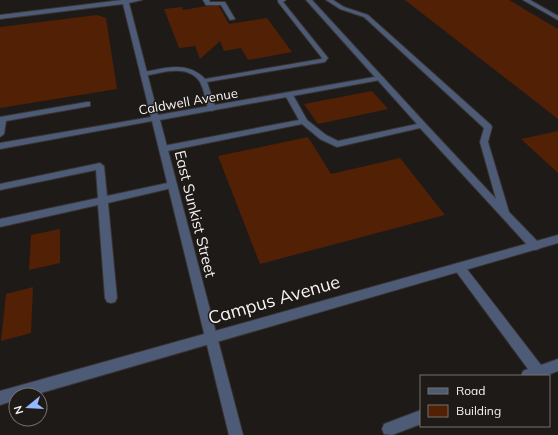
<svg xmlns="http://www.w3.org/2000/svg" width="558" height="435" font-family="Mulish,sans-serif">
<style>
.building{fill:#522004}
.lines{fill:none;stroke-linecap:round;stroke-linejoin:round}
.service-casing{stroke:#383432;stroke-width:2}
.minor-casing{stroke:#383432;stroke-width:2}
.tertiary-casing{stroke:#383432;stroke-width:2}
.service{fill:#4e5b76;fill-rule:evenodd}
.minor{fill:#4e5b76;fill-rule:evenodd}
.tertiary{fill:#4e5b76;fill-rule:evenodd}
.labels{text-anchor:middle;stroke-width:3;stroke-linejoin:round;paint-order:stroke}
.far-street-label{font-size:13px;fill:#f6f3f2;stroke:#1e1a18}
.street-label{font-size:15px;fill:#f6f3f2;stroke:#1e1a18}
.near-street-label{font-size:18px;fill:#f6f3f2;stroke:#1e1a18}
</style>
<rect width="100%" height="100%" fill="#1e1a18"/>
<path class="building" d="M 405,0 L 509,0 L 558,29 L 558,119 Z
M 206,6 L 219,6 L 229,24 L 267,18 L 292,52 L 248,60 L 241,48 L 224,51 L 220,41 L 200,59 L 195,46 L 179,48 L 164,9 L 182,7 L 183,10 Z
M 97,15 L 106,18 L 117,89 L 0,108 L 0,27 Z
M 372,91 L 388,109 L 318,124 L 304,104 Z
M 558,131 L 558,173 L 521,139 Z
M 308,137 L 331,174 L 400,158 L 445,215 L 260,264 L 218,156 Z
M 60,229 L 60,263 L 29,270 L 31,235 Z
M 33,287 L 31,333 L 1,341 L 6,294 Z"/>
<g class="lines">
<defs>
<path id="service" d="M 203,0 L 209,0 L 210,2 L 225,2 L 235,19 L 230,20 L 221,5 L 206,5 Z
M 278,0 L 286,0 L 283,2 L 328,58 L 325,62 L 207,82 L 216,109 L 212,111 L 208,109 C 206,100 204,90 200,82 C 188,63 161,73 144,76 L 140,74 C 144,71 150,71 155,70 C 173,66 191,64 205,79 L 321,59 L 322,58 L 278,2 Z
M 306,0 L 312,0 L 425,123 L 496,199 L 480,142 L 484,128 L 364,17 L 340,9 L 326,0 L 333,0 L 344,7 L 368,15 L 491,125 L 492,127 L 488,142 L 509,212 L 539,243 L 540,246 L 539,249 L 535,250 L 531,249 L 420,128 L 337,147 L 320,139 L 302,124 L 163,152 L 160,151 L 159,149 L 163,146 L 299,120 L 285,95 L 289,93 L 293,95 L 307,120 L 326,135 L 338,141 L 417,124 Z
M 523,0 L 530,0 L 558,16 L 558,20 Z
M 87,102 L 90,102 L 90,106 L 6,121 L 4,134 L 0,137 L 0,117 Z
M 100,163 L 104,166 L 107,196 L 172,182 L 177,185 L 172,188 L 108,203 L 117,298 L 115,302 L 111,303 L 107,302 L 105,298 L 98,205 L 0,227 L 0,219 L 98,198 L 96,170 L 0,190 L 0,184 Z
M 459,263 L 463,264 L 541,365 L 558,359 L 558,371 L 545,376 L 521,376 L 523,371 L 528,369 L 455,270 L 453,267 L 455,264 Z
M 421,410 L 421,424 L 392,435 L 384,434 L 382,429 L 384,424 Z"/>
<path id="minor" d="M 122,0 L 142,0 L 129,3 L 158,115 L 380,76 L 384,78 L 380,80 L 160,120 L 243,435 L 229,435 L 152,121 L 0,149 L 0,143 L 151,117 L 123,4 L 0,19 L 0,15 Z"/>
<path id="tertiary" d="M 558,235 L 558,243 L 34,395 L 16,395 L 16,400 L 0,405 L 0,391 Z"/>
</defs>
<use href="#service" class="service-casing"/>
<use href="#minor" class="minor-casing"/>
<use href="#tertiary" class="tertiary-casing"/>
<use href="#service" class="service"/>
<use href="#minor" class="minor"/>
<use href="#tertiary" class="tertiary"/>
</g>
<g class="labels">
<g class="far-street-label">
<text transform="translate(188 101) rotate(-10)" y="5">Caldwell Avenue</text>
</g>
<g class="street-label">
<text transform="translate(195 214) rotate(76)" y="5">East Sunkist Street</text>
</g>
<g class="near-street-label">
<text transform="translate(274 300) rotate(-16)" y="6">Campus Avenue</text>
</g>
</g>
<rect x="420" y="375" width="130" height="52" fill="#1e1a18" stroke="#74716f"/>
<rect x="428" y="388" width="20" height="6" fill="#4e5b76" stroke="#74716f"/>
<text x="456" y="395" font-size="12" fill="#f6f3f2">Road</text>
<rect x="428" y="405" width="20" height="12" fill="#522004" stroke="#74716f"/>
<text x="456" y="415" font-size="12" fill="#f6f3f2">Building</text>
<g transform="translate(28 407) rotate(252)"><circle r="19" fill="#1e1a18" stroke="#74716f"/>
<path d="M0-3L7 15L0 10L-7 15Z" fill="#94b7fd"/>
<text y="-6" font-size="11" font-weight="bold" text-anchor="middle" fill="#f6f3f2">N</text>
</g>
</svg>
